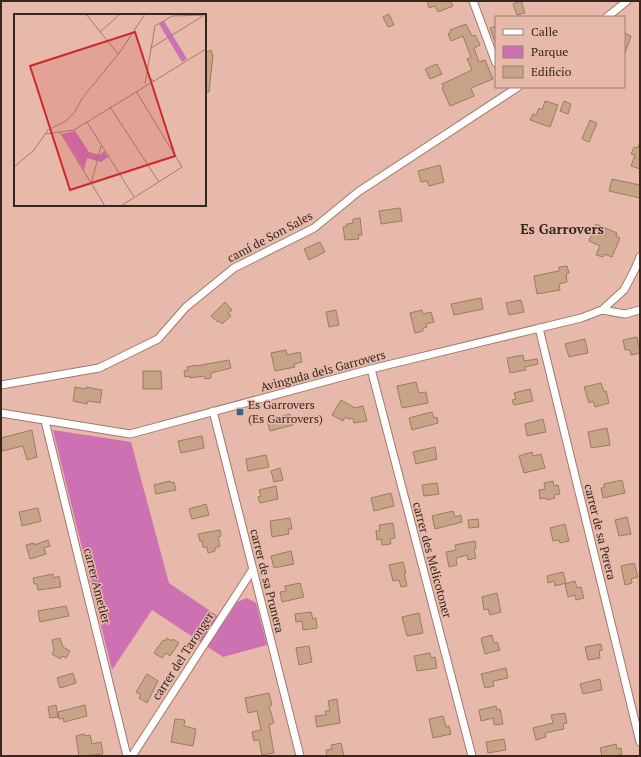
<svg xmlns="http://www.w3.org/2000/svg" width="641" height="757" font-family="'PT Serif',serif">
<style>
.green{fill:#ce71b2}
.building{fill:#c7a488;stroke:#9c7b60}
.lines{fill:none;stroke-linecap:round;stroke-linejoin:round}
.minor-casing{stroke:#a2786a;stroke-width:9}
.minor{stroke:#fff;stroke-width:7}
.poi-dot{fill:#2a6c7f;stroke:#e6b9aa;stroke-width:1.5}
.labels{text-anchor:middle;stroke-width:3;stroke-linejoin:round;paint-order:stroke}
.street-label{font-size:12px;fill:#372620;stroke:#e6b9aa}
.poi-label{font-size:12px;fill:#372620;stroke:#e6b9aa;text-anchor:start}
.quarter-label{font-size:14px;font-weight:bold;fill:#372620;stroke:#e6b9aa}
.inset-road{fill:none;stroke:#a07e73;stroke-width:1}
.view{fill:#ce2828;fill-opacity:0.15;stroke:#ce2828;stroke-width:2}
.inset-edge{fill:none;stroke:#372620;stroke-width:2}
</style>
<rect width="100%" height="100%" fill="#e6b9aa"/>
<path class="green" d="M 53,430 L 131,442 L 169,583 L 225,621 L 237,602 L 247,598 L 256,603 L 267,645 L 223,657 L 152,610 L 112,670 Z"/>
<path class="building" d="M 427,1 L 450,1 L 453,6 L 438,12 L 435,6 L 429,8 Z
M 521,1 L 525,13 L 517,15 L 513,4 Z
M 389,14 L 394,25 L 388,27 L 383,17 Z
M 466,24 L 472,36 L 475,35 L 480,45 L 474,48 L 479,62 L 485,60 L 493,79 L 471,88 L 474,96 L 450,106 L 442,88 L 444,87 L 442,84 L 472,70 L 467,59 L 471,57 L 463,36 L 451,41 L 448,34 L 451,32 L 450,30 Z
M 496,26 L 496,44 L 490,28 Z
M 624,33 L 631,36 L 625,53 L 624,53 Z
M 211,50 L 213,55 L 209,92 L 205,92 L 205,53 Z
M 437,64 L 442,74 L 430,79 L 425,69 Z
M 545,101 L 558,105 L 550,127 L 530,120 L 533,114 L 536,115 L 539,108 L 542,110 Z
M 564,101 L 571,104 L 568,114 L 560,111 Z
M 590,120 L 597,123 L 589,142 L 582,139 Z
M 639,144 L 640,144 L 640,169 L 631,166 L 635,155 L 631,154 L 634,147 L 638,148 Z
M 440,165 L 444,182 L 429,186 L 427,181 L 421,182 L 418,171 Z
M 612,179 L 640,185 L 640,198 L 609,191 Z
M 400,208 L 402,221 L 381,224 L 379,211 Z
M 360,218 L 362,235 L 358,235 L 359,239 L 345,240 L 343,227 L 347,226 L 347,224 L 353,223 L 353,219 Z
M 596,224 L 617,233 L 616,236 L 620,238 L 612,257 L 604,254 L 603,257 L 596,255 L 600,246 L 589,241 Z
M 320,242 L 325,252 L 309,260 L 304,249 Z
M 567,266 L 569,273 L 566,274 L 567,282 L 559,284 L 560,290 L 537,294 L 534,276 L 559,271 L 559,267 Z
M 481,298 L 483,309 L 454,315 L 451,304 Z
M 521,300 L 524,312 L 509,315 L 506,303 Z
M 225,302 L 232,310 L 228,313 L 231,316 L 222,324 L 219,321 L 218,322 L 211,316 Z
M 336,310 L 339,325 L 329,327 L 326,312 Z
M 422,310 L 423,314 L 431,312 L 434,322 L 426,324 L 427,327 L 423,328 L 423,331 L 415,333 L 410,313 Z
M 637,337 L 640,353 L 631,355 L 630,350 L 625,350 L 623,340 Z
M 585,339 L 588,353 L 569,357 L 565,344 Z
M 286,350 L 287,355 L 300,352 L 302,362 L 294,364 L 295,367 L 275,371 L 271,353 Z
M 523,355 L 524,361 L 537,359 L 538,364 L 525,367 L 526,370 L 510,373 L 507,358 Z
M 229,360 L 231,368 L 211,373 L 211,378 L 205,379 L 204,376 L 190,378 L 190,376 L 185,377 L 184,371 L 188,370 L 187,367 L 196,365 L 196,366 Z
M 143,371 L 161,371 L 162,389 L 143,389 Z
M 416,382 L 419,393 L 426,392 L 428,403 L 402,408 L 397,386 Z
M 601,383 L 604,392 L 606,391 L 609,403 L 595,407 L 593,401 L 589,403 L 584,387 Z
M 75,387 L 86,389 L 86,387 L 102,390 L 100,403 L 88,401 L 87,404 L 73,401 Z
M 530,389 L 533,401 L 514,405 L 512,400 L 516,399 L 514,393 Z
M 341,400 L 355,408 L 363,406 L 367,421 L 354,423 L 353,418 L 349,419 L 345,417 L 343,421 L 332,415 Z
M 432,412 L 434,418 L 437,417 L 438,423 L 412,430 L 409,418 Z
M 290,414 L 293,425 L 270,431 L 267,420 Z
M 543,419 L 546,432 L 527,436 L 525,424 Z
M 607,428 L 610,445 L 591,448 L 588,432 Z
M 32,430 L 37,457 L 27,460 L 23,446 L 2,451 L 1,438 Z
M 202,436 L 204,448 L 181,453 L 178,441 Z
M 435,447 L 437,459 L 416,464 L 413,452 Z
M 532,452 L 533,456 L 541,454 L 545,468 L 524,473 L 519,456 Z
M 266,455 L 269,467 L 248,471 L 246,459 Z
M 280,468 L 283,480 L 274,482 L 271,471 Z
M 622,480 L 625,493 L 603,498 L 601,488 L 604,488 L 604,484 Z
M 170,481 L 171,483 L 174,482 L 176,490 L 156,494 L 154,485 Z
M 553,481 L 554,486 L 558,485 L 560,494 L 554,495 L 555,498 L 547,500 L 546,498 L 540,499 L 539,490 L 545,489 L 544,483 Z
M 437,483 L 439,494 L 424,496 L 422,485 Z
M 276,486 L 278,499 L 260,503 L 258,497 L 261,496 L 259,490 Z
M 391,493 L 394,506 L 374,511 L 371,498 Z
M 206,504 L 209,515 L 192,519 L 189,509 Z
M 38,508 L 41,521 L 22,526 L 19,512 Z
M 453,511 L 455,517 L 461,515 L 462,522 L 435,529 L 432,516 Z
M 627,517 L 631,534 L 619,536 L 615,520 Z
M 290,518 L 292,529 L 288,529 L 289,534 L 272,537 L 270,521 Z
M 478,519 L 479,527 L 469,528 L 468,520 Z
M 393,523 L 395,538 L 390,539 L 391,544 L 382,545 L 381,539 L 377,540 L 376,531 L 380,531 L 379,525 Z
M 565,524 L 569,541 L 560,543 L 559,540 L 553,541 L 550,528 Z
M 220,530 L 221,536 L 218,537 L 220,546 L 215,548 L 215,551 L 208,553 L 207,547 L 203,547 L 202,541 L 200,541 L 198,534 Z
M 48,540 L 50,546 L 44,548 L 46,554 L 30,559 L 26,545 L 34,543 L 34,545 Z
M 475,541 L 476,548 L 474,549 L 476,558 L 468,560 L 467,555 L 456,558 L 457,565 L 449,567 L 446,552 L 456,550 L 455,545 Z
M 291,551 L 294,564 L 274,568 L 271,556 Z
M 403,562 L 406,573 L 404,573 L 407,586 L 401,587 L 399,580 L 393,581 L 389,565 Z
M 634,563 L 638,577 L 631,579 L 632,583 L 625,585 L 621,566 Z
M 563,572 L 566,583 L 555,586 L 554,581 L 548,583 L 547,576 Z
M 53,574 L 54,578 L 59,576 L 61,587 L 38,590 L 37,584 L 34,584 L 33,578 Z
M 575,581 L 577,588 L 581,587 L 584,598 L 576,600 L 575,595 L 568,597 L 565,584 Z
M 300,583 L 304,597 L 282,602 L 280,592 L 286,591 L 285,586 Z
M 497,593 L 501,612 L 490,615 L 488,609 L 484,610 L 482,597 Z
M 66,606 L 69,616 L 40,622 L 38,611 Z
M 311,612 L 313,619 L 316,618 L 317,628 L 303,630 L 302,621 L 296,622 L 295,614 Z
M 419,613 L 423,633 L 407,636 L 402,617 Z
M 492,635 L 494,643 L 497,642 L 500,650 L 485,654 L 481,638 Z
M 60,638 L 63,647 L 70,651 L 66,658 L 62,656 L 60,659 L 52,654 L 54,650 L 52,640 Z
M 167,638 L 172,641 L 173,639 L 179,643 L 170,656 L 166,653 L 162,658 L 154,653 L 163,640 L 165,641 Z
M 601,644 L 602,650 L 599,651 L 600,658 L 588,660 L 585,647 Z
M 309,646 L 312,662 L 299,665 L 296,648 Z
M 430,653 L 431,658 L 435,657 L 437,668 L 417,671 L 414,656 Z
M 506,668 L 508,678 L 493,681 L 494,686 L 485,688 L 481,674 Z
M 73,673 L 76,683 L 60,688 L 57,678 Z
M 147,674 L 158,681 L 147,703 L 139,698 L 141,695 L 136,692 Z
M 600,679 L 602,690 L 583,694 L 580,684 Z
M 269,693 L 272,705 L 269,706 L 274,723 L 269,725 L 274,753 L 262,755 L 259,740 L 254,741 L 252,732 L 261,730 L 257,711 L 248,713 L 245,698 Z
M 337,699 L 340,723 L 317,727 L 315,716 L 326,715 L 325,711 L 330,711 L 328,701 Z
M 56,705 L 58,717 L 50,718 L 48,707 Z
M 85,705 L 87,716 L 64,722 L 63,718 L 59,719 L 58,712 Z
M 496,706 L 497,710 L 500,709 L 503,724 L 494,725 L 493,718 L 481,721 L 479,710 Z
M 565,713 L 567,723 L 563,724 L 564,729 L 545,733 L 546,737 L 536,740 L 533,728 L 553,723 L 551,715 Z
M 443,716 L 446,727 L 449,726 L 451,734 L 433,738 L 429,719 Z
M 175,719 L 185,720 L 184,726 L 196,729 L 193,746 L 171,742 Z
M 84,734 L 85,736 L 90,735 L 92,744 L 101,742 L 103,754 L 79,756 L 76,736 Z
M 504,739 L 506,750 L 488,753 L 486,742 Z
M 341,743 L 344,756 L 327,756 L 326,750 L 332,749 L 331,745 Z
M 616,744 L 617,749 L 621,748 L 622,754 L 615,756 L 602,756 L 600,748 Z"/>
<g class="lines">
<defs>
<path id="minor" d="M 473,1 L 496,63
M 607,17 L 627,1
M 602,310 L 625,314 L 640,310
M 539,328 L 640,742
M 371,369 L 472,756
M 1,385 L 99,368 L 158,339 L 186,307 L 234,268 L 314,228 L 358,192 L 518,87
M 213,411 L 300,756
M 1,413 L 130,434 L 371,369 L 581,318 L 602,310 L 624,290 L 634,271 L 640,257
M 45,421 L 127,756
M 132,756 L 253,569"/>
</defs>
<use href="#minor" class="minor-casing"/>
<use href="#minor" class="minor"/>
</g>
<rect class="poi-dot" x="236" y="408" width="8" height="8" rx="2"/>
<g class="labels">
<g class="street-label">
<text transform="translate(270 237) rotate(-28)" y="4">camí de Son Sales</text>
<text transform="translate(323 371) rotate(-15)" y="4">Avinguda dels Garrovers</text>
<text transform="translate(600 532) rotate(76)" y="4">carrer de sa Perera</text>
<text transform="translate(432 560) rotate(75)" y="4">carrer des Melicotoner</text>
<text transform="translate(267 581) rotate(76)" y="4">carrer de sa Prunera</text>
<text transform="translate(97 586) rotate(76)" y="4">carrer Ametler</text>
<text transform="translate(183 656) rotate(-57)" y="4">carrer del Taronger</text>
</g>
<g class="poi-label">
<text x="248" y="409">Es Garrovers<tspan x="248" dy="14">(Es Garrovers)</tspan></text>
</g>
<g class="quarter-label">
<text x="562" y="234">Es Garrovers</text>
</g>
</g>
<g transform="translate(14 14)">
<rect width="192" height="192" fill="#e6b9aa"/>
<path d="M 150,7 L 173,45 L 168,48 L 145,10 ZM 61,117 L 75,138 L 86,141 L 90,137 L 94,143 L 87,148 L 73,144 L 70,156 L 48,120 Z" fill="#ce71b2"/>
<path class="inset-road" d="M 72,0 L 104,40M 86,18 L 106,0M 137,34 L 189,2M 134,63 L 140,67 L 192,35M 131,70 L 141,12 L 158,2 L 191,1M 96,93 L 145,168M 73,108 L 120,183M 46,118 L 91,192M 32,120 L 60,116 L 140,67M 0,153 L 20,136 L 34,116 L 52,107 L 60,99 L 69,83 L 106,38 L 131,0M 77,170 L 87,132M 107,192 L 168,153 L 122,77"/>
<path class="view" d="M 121,18 L 161,142 L 56,176 L 16,52 Z"/>
<rect width="192" height="192" class="inset-edge"/>
</g>
<rect width="641" height="757" fill="none" stroke="#372620" stroke-width="4"/>
<rect x="495" y="16" width="130" height="72" fill="#e6b9aa" stroke="#a07e73"/>
<rect x="503" y="29" width="20" height="6" fill="#ffffff" stroke="#a07e73"/>
<text x="531" y="36" font-size="12" fill="#372620">Calle</text>
<rect x="503" y="46" width="20" height="12" fill="#ce71b2" stroke="#a07e73"/>
<text x="531" y="56" font-size="12" fill="#372620">Parque</text>
<rect x="503" y="66" width="20" height="12" fill="#c7a488" stroke="#a07e73"/>
<text x="531" y="76" font-size="12" fill="#372620">Edificio</text>
</svg>
